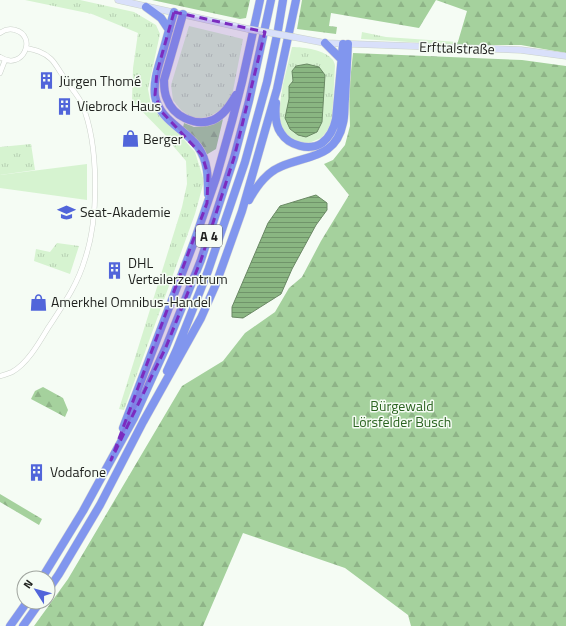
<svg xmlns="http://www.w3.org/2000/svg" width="566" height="626" font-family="'Titillium Web',sans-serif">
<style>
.grass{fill:url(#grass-tufts);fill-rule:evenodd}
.forest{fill:url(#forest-firs)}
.green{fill:#d6f3d0}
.water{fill:url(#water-rules);stroke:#6a8964}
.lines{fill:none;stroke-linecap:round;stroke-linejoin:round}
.minor-casing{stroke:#cbd2ca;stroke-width:5.5}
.secondary-casing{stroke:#cbd2ca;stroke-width:7}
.motorway-casing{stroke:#d7d7d6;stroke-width:9}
.minor{stroke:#fff;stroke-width:4.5}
.secondary{stroke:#d9e0fa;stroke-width:6}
.motorway{stroke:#8196ee;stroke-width:8}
.secondary-bridge-casing{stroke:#cbd2ca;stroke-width:7;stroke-linecap:butt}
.secondary-bridge{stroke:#d9e0fa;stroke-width:6}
.marked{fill:#7b2cbf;fill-opacity:0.2;stroke:#7b2cbf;stroke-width:3;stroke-dasharray:8 5;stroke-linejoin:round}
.labels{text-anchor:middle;stroke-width:3;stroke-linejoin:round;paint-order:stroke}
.shield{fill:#f5fcf4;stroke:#5f635e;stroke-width:1}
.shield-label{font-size:13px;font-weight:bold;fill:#1f211e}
.street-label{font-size:14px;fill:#1f211e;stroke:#f5fcf4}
.poi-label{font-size:14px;fill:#1f211e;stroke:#f5fcf4;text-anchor:start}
.park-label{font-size:14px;fill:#2b6421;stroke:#f5fcf4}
</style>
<defs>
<pattern id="grass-tufts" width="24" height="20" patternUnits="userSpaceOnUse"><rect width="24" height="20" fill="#d6f3d0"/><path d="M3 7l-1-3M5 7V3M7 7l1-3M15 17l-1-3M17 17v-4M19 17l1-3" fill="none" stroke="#b7d0b2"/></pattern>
<pattern id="forest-firs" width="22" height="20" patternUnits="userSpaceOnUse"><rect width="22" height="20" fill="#a5d19d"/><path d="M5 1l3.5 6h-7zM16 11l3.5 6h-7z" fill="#8eb387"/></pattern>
<pattern id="water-rules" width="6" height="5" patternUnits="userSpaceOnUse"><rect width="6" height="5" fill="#8ab682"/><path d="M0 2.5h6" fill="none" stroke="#70946a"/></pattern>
</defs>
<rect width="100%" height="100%" fill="#f5fcf4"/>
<path class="grass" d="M 25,0 L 80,0 L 134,12 L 156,25 L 160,34 L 148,89 L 151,105 L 161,118 L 178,133 L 195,152 L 204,181 L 195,214 L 124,410 L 119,409 L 182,207 L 187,184 L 186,161 L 174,147 L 171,141 L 132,101 L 133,68 L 138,33 L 92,14 Z
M 189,26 L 243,39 L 232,96 L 223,109 L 210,116 L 201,118 L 191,117 L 181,110 L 173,100 L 171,85 Z
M 362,32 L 386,37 L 458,42 L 457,45 L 361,39 Z
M 292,47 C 304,47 325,50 333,60 C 334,62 335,64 335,66 L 332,120 L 327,131 L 321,138 L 309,143 L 299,142 L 291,138 L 283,130 L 279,119 L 280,104 L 283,84 ZM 293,81 L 323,106 L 322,122 L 289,99 L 289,86 Z
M 31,144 L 35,170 L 0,175 L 0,147 Z
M 57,243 L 79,246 L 70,274 L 34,261 L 36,249 L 50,252 Z"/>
<path class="forest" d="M 152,0 L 250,0 L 246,18 L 240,19 Z
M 302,0 L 566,0 L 566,53 L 521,45 L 457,45 L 467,11 L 436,0 L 419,28 L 331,13 L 329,26 L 337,27 L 336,34 L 297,29 Z
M 353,53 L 522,60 L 566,66 L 566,626 L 411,626 L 408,615 L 345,568 L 243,533 L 203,626 L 34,626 L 68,579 L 182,386 L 223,361 L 245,333 L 275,312 L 289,288 L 302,277 L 321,241 L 349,195 L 324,164 L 333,160 L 345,145 L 350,126 L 349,91 Z
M 223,119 L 216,149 L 206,155 L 183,128 L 184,123 L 194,127 L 208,126 Z
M 43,387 L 63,398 L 68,410 L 65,417 L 31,399 L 35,391 Z
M 0,494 L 42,519 L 39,525 L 0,502 Z"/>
<path class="green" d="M 87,164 L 87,200 L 0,188 L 0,175 Z"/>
<path class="water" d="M 307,64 L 319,67 L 325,75 L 323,106 L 322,122 L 317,132 L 306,137 L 298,135 L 290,129 L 285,118 L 289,99 L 289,86 L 293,81 L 292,71 L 296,66 Z
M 316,195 L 327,203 L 327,210 L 316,225 L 292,269 L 281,294 L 243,318 L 232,317 L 232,307 L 268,223 L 280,206 Z"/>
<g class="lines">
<defs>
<path id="minor" d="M 0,33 C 4,30 9,28 15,30 C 38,36 23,72 0,57
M 0,73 L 5,60
M 0,376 C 4,375 8,374 12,372 C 27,364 39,343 48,328 C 63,305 77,286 85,259 C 99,217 99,145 82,104 C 78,95 70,87 65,79 C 60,72 56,64 51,59 C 44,52 35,50 26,48"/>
<path id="secondary" d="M 118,0 L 248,29
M 294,37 L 325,43 L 521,50 L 566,56"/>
<path id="motorway" d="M 146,7 L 161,18 L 169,30
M 174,12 C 170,25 167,38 163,51 C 159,65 153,80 155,96 C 159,120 185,129 198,147 C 208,161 208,177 208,194
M 183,14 L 164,80 C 164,86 164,93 167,99 C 173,116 195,127 213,120 C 224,115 230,105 236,95
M 325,43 L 341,59
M 276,103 C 275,113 275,125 281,133 C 289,146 310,151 322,143 C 330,137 334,128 336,119 L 343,44
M 249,200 C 256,187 266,173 280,167 C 306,155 336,159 343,123 C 345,116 344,107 345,99 C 346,80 347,62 348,44
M 167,371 L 177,349 L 208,271 L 245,162 L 267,82 L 278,30 L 283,0
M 123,428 L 194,242 L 216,178 L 232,121 L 242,82 L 260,0
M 42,578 L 83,511 L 134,418 L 166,347 L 201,260 L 234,158 L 249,101 L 271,0
M 48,590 L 59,574 L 100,505 L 143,422 L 201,318 L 216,284 L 242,211 L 277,89 L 296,0
M 10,626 L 27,602
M 23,626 L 40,602"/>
</defs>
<use href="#minor" class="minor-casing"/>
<use href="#secondary" class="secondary-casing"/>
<use href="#motorway" class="motorway-casing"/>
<use href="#minor" class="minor"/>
<use href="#secondary" class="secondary"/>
<use href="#motorway" class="motorway"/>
<defs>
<path id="secondary-bridge" d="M 248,29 L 294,37"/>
</defs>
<use href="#secondary-bridge" class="secondary-bridge-casing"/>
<use href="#secondary-bridge" class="secondary-bridge"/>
</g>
<path class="marked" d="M 174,12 L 265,32 L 234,158 L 201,260 L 166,347 L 111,460 L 207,203 L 208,175 L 202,155 L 162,112 L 155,95 L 157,72 Z"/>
<defs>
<symbol id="building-bare" viewBox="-9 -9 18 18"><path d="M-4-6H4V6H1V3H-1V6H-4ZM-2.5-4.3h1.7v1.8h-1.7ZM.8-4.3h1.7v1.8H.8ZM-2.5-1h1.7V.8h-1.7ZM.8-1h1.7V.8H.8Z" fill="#5165da" stroke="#f5fcf4" stroke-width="2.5" paint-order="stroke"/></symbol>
<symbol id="shop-bare" viewBox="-9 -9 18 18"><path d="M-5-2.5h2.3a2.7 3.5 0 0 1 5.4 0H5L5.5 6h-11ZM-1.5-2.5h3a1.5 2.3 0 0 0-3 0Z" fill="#5165da" stroke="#f5fcf4" stroke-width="2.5" paint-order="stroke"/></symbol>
<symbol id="school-bare" viewBox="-9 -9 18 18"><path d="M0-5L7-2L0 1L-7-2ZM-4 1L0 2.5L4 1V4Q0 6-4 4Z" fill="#5165da" stroke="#f5fcf4" stroke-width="2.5" paint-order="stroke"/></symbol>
</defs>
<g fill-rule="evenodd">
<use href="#building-bare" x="34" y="68" width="25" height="25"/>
<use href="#building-bare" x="52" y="94" width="25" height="25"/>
<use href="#shop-bare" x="118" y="126" width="25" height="25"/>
<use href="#school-bare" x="54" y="200" width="25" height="25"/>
<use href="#building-bare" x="102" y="258" width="25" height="25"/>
<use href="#shop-bare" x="26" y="290" width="25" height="25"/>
<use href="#building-bare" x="24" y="460" width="25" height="25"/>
</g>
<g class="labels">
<rect class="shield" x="196" y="225" width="26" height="22" rx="3"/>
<g class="shield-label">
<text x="209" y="241">A 4</text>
</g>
<g class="street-label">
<text transform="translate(457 48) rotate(2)" y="5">Erfttalstraße</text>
</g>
<g class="poi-label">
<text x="59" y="86">Jürgen Thomé</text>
<text x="77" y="111">Viebrock Haus</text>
<text x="143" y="144">Berger</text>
<text x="80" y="217">Seat-Akademie</text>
<text x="128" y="268">DHL<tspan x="128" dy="16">Verteilerzentrum</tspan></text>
<text x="51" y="307">Amerkhel Omnibus-Handel</text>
<text x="50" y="477">Vodafone</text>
</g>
<g class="park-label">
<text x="402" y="411">Bürgewald<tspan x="402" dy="16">Lörsfelder Busch</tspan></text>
</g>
</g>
<g transform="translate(36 590) rotate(306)"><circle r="19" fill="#f5fcf4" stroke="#9fa49e"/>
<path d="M0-3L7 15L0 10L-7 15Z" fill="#5165da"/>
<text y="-6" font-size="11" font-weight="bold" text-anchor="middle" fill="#1f211e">N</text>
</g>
</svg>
